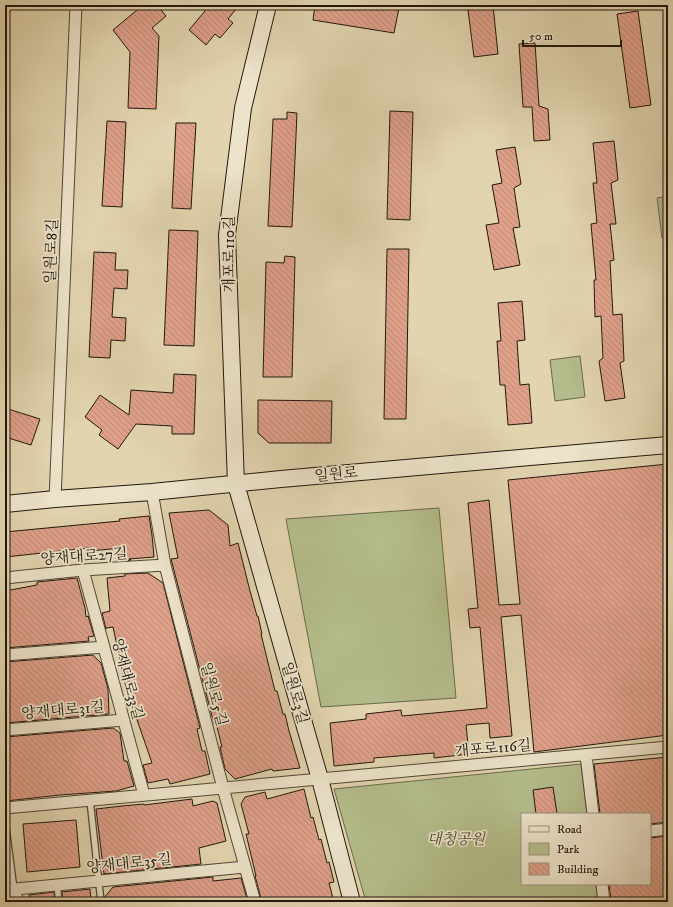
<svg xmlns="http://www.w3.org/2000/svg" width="673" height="907" font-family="'IM FELL DW Pica','Noto Serif KR',serif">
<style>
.green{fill:#b3bc8a;stroke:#6a6a4c}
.building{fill:url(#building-back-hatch);stroke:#21180d}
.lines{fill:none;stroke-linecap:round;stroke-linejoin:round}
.lane-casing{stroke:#514735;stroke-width:8}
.street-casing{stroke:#514735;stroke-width:13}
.secondary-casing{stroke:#21180d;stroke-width:18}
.lane{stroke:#ece3ca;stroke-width:5.5}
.street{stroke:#ece3ca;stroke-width:11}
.secondary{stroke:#ece3ca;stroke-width:16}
.labels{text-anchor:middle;stroke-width:3.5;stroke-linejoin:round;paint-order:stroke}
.street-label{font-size:15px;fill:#21180d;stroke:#ece3ca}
.park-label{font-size:15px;font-style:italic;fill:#4d4932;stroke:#ece3ca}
</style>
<defs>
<pattern id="building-back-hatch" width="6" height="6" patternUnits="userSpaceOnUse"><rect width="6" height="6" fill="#dea089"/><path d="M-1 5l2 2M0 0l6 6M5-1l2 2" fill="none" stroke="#be8975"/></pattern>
</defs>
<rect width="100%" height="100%" fill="#e1d4ae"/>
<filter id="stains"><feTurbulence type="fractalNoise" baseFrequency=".005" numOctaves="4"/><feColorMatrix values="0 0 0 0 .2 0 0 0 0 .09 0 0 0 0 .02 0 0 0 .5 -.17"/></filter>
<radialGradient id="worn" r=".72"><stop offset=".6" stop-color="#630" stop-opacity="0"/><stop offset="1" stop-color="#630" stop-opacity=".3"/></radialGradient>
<path class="green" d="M 668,196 L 668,238 L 662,238 L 657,198 Z
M 580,356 L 585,397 L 555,401 L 550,360 Z
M 439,508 L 456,698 L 321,707 L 286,519 Z
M 581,764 L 587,814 L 522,814 L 522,884 L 596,884 L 598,902 L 366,902 L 334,789 Z"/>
<path class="building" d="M 143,5 L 157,5 L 166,16 L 152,28 L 159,36 L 156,109 L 128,108 L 130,52 L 113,30 Z
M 210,5 L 231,5 L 236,9 L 228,19 L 233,23 L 220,38 L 215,34 L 206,45 L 189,30 Z
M 315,5 L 379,5 L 399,8 L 394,33 L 313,20 Z
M 475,5 L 493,5 L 498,54 L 474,57 L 468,10 L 475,9 Z
M 638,11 L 651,105 L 630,108 L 617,14 Z
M 535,43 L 539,106 L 548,109 L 550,140 L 534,141 L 532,107 L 523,107 L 519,44 Z
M 390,111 L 413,112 L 410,220 L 387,219 Z
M 287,112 L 297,113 L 292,227 L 268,226 L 273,119 L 287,119 Z
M 107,121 L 126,122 L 122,207 L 102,206 Z
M 176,123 L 196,123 L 191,209 L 172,208 Z
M 614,141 L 618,180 L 611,183 L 616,224 L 610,224 L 614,260 L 610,261 L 613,315 L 622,314 L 624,361 L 620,363 L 625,398 L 605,401 L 599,361 L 603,358 L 601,316 L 595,317 L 594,280 L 596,280 L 591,224 L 597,223 L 593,183 L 597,183 L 593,143 Z
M 515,147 L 521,184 L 514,188 L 520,227 L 513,228 L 520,265 L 494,270 L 486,225 L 499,223 L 492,185 L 502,183 L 496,150 Z
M 169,230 L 198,231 L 194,346 L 164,345 Z
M 387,249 L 409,249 L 406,419 L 384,419 Z
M 94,252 L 116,253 L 115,270 L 128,270 L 127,289 L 114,288 L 112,317 L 126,318 L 125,341 L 111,340 L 110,358 L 89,357 Z
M 285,256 L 295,257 L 292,377 L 263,377 L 266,262 L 284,263 Z
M 522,301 L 525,340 L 517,341 L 520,385 L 529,384 L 532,423 L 508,425 L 505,385 L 500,385 L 497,341 L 501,341 L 498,303 Z
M 174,374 L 196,375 L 194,434 L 172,434 L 172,426 L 136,424 L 118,449 L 99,435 L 102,430 L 85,417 L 100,395 L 129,415 L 131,390 L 173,393 Z
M 258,400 L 332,401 L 331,443 L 269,443 L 258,433 Z
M 5,408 L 40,419 L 31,445 L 5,437 Z
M 668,464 L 668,735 L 534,752 L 521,615 L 501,617 L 512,736 L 490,738 L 489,723 L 466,725 L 469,754 L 434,758 L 434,753 L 374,758 L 374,762 L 334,766 L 330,723 L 366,719 L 366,714 L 401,710 L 402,716 L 487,708 L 480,627 L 470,628 L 468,609 L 478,608 L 468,503 L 489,500 L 499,605 L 520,604 L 508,480 Z
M 209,510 L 228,525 L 230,546 L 238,543 L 250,591 L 257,616 L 258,616 L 262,634 L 261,634 L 275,691 L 277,691 L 283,714 L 285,714 L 289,731 L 300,768 L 273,771 L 272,769 L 235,779 L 225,769 L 220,747 L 222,747 L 216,723 L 214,724 L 171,559 L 178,558 L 169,513 Z
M 149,516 L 152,535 L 154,557 L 129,559 L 131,560 L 123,561 L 122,548 L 89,551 L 89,548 L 5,557 L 5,532 L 120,521 L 119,519 Z
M 148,573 L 163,583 L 200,728 L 197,729 L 202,751 L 205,751 L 210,774 L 170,784 L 168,779 L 148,783 L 143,765 L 152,763 L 126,688 L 113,627 L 106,628 L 106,629 L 102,613 L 110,611 L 107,578 L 125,576 L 125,574 Z
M 77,578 L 85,608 L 86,617 L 88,616 L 94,636 L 88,637 L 89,641 L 5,648 L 5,591 L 37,585 L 37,582 Z
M 93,655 L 101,663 L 108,689 L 109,714 L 5,723 L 5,662 Z
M 113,728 L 120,733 L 124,761 L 127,761 L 134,786 L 116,791 L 60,795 L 6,801 L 5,737 Z
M 668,757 L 668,822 L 650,824 L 650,814 L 600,814 L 594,764 Z
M 553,787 L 557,814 L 536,814 L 533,790 Z
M 304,789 L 311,818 L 313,817 L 319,840 L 321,839 L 327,863 L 329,862 L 334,882 L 329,883 L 334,902 L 262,902 L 255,876 L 256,876 L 246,834 L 249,834 L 241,804 L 245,797 L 265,792 L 267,799 Z
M 192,799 L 193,806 L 213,801 L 217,803 L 226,841 L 199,848 L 201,864 L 104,874 L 96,809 L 122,806 L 144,804 L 144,805 Z
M 76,820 L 80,867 L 27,872 L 23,824 Z
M 668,836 L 668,902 L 634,902 L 633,897 L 611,899 L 609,884 L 650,884 L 650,838 Z
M 213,877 L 213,881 L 241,878 L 248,902 L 105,902 L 105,897 L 113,887 Z
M 90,889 L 91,902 L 63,902 L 62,892 Z
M 54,892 L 55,902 L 30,902 L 29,895 Z"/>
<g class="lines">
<defs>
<path id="lane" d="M 90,800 L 101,902
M 5,820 L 13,882 L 15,889
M 57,885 L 59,902"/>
<path id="street" d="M 152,492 L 165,565 L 223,788 L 255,902
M 55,499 L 76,5
M 83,570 L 144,795
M 5,578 L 83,570 L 165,565
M 5,655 L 104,647
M 5,730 L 124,720
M 586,755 L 593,814
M 5,808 L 668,747
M 650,831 L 668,829
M 602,884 L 604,902
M 15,889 L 17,902
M 5,890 L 245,867"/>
<path id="secondary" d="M 268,5 L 243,108 L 227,235 L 236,484 L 299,706 L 320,779 L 352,902
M 5,504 L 55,499 L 152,492 L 281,479 L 668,445"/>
</defs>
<use href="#lane" class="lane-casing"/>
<use href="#street" class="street-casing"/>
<use href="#secondary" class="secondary-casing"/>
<use href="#lane" class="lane"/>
<use href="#street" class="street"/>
<use href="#secondary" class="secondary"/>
</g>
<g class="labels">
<g class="street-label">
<text transform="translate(51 251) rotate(-88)" y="5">일원로8길</text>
<text transform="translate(229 254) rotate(-90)" y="5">개포로110길</text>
<text transform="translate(336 474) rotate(-5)" y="5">일원로</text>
<text transform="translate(84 556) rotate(-4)" y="5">양재대로27길</text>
<text transform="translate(128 679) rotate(75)" y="5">양재대로33길</text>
<text transform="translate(295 693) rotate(74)" y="5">일원로3길</text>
<text transform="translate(214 694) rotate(75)" y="5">일원로5길</text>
<text transform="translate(63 710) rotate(-5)" y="5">양재대로31길</text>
<text transform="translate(493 748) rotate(-5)" y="5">개포로116길</text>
<text transform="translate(129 863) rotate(-6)" y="5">양재대로35길</text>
</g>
<g class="park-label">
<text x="456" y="844">대청공원</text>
</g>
</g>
<rect width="673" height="907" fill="none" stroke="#e1d4ae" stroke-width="20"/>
<rect x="6" y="6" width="661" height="895" fill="none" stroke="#21180d" stroke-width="2"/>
<rect x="10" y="10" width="653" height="887" fill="none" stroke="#21180d"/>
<rect x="521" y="813" width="130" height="72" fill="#ece3ca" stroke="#9b927e"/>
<rect x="529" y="826" width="20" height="6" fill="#ece3ca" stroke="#9b927e"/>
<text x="557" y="833" font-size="12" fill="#21180d">Road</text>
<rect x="529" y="843" width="20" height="12" fill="#b3bc8a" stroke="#9b927e"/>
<text x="557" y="853" font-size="12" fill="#21180d">Park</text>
<rect x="529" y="863" width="20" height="12" fill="url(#building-back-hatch)" stroke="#9b927e"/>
<text x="557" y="873" font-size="12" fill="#21180d">Building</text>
<path d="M523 40v6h98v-6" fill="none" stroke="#21180d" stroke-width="2"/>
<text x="529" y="40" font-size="12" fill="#21180d" stroke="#ece3ca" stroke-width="3" paint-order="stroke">50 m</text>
<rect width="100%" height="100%" filter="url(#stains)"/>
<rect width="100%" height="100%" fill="url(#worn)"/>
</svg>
